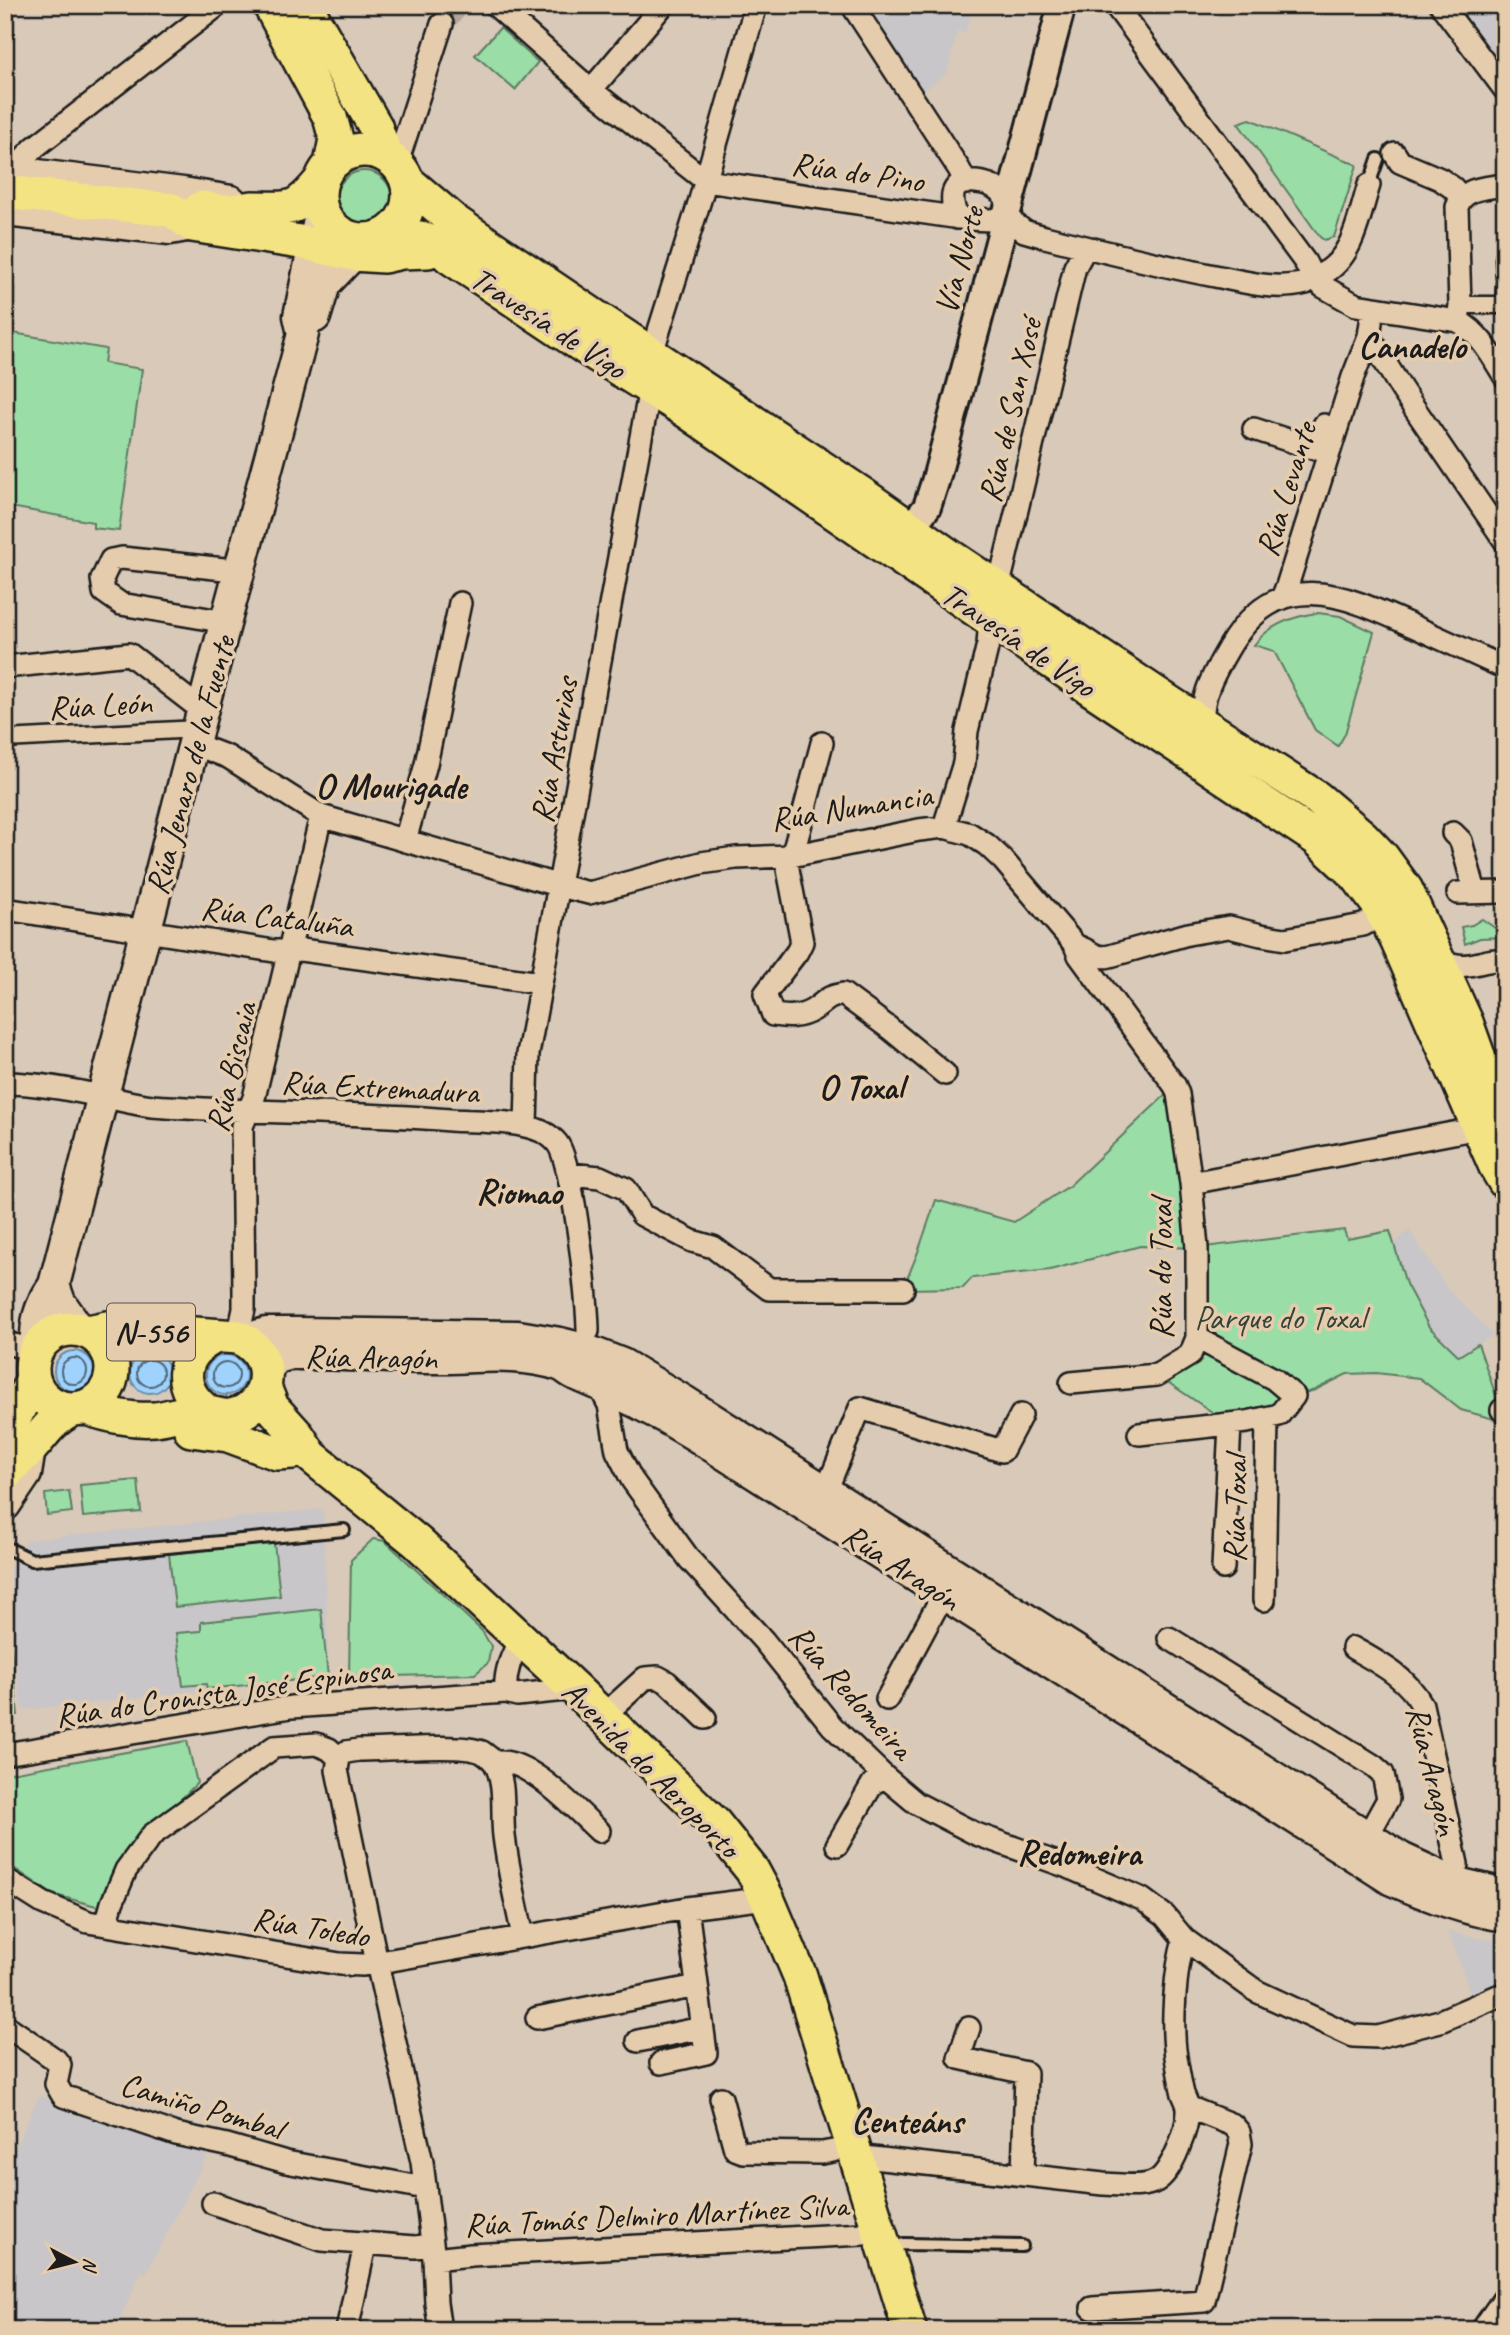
<svg xmlns="http://www.w3.org/2000/svg" width="1510" height="2335" font-family="Caveat,sans-serif">
<style>
.built{fill:#c8c6c8}
.green{fill:#9bdda7;stroke:#5c7c62;stroke-width:2}
.water{fill:#9fd3fd;stroke:#6b8aa3;stroke-width:2}
.lines{fill:none;stroke-linecap:round;stroke-linejoin:round}
.shore{stroke:#506576;stroke-width:2}
.minor-tunnel{stroke:#b2a69a;stroke-width:21;stroke-dasharray:21 10;stroke-linecap:butt}
.service-casing{stroke:#1c1c1c;stroke-width:16}
.pedestrian-casing{stroke:#1c1c1c;stroke-width:21}
.minor-casing{stroke:#1c1c1c;stroke-width:26}
.tertiary-casing{stroke:#1c1c1c;stroke-width:32}
.secondary-casing{stroke:#1c1c1c;stroke-width:35}
.primary-casing{stroke:#1c1c1c;stroke-width:38}
.service{stroke:#e5ccad;stroke-width:10}
.pedestrian{stroke:#e5ccad;stroke-width:16}
.minor{stroke:#e5ccad;stroke-width:21}
.tertiary{stroke:#e5ccad;stroke-width:26}
.secondary{stroke:#e5ccad;stroke-width:30}
.primary{stroke:#f4e382;stroke-width:33}
.labels{text-anchor:middle;stroke-width:7;stroke-linejoin:round;paint-order:stroke}
.shield{fill:#e5ccad;stroke:#585148;stroke-width:2}
.shield-label{font-size:32px;font-weight:bold;fill:#1c1c1c}
.street-label{font-size:33px;fill:#1c1c1c;stroke:#e5ccad}
.park-label{font-size:33px;fill:#354338;stroke:#e5ccad}
.neighbourhood-label{font-size:35px;font-weight:bold;fill:#1c1c1c;stroke:#e5ccad}
</style>
<rect width="100%" height="100%" fill="#d8c9b9"/>
<filter id="ink" filterUnits="userSpaceOnUse"><feTurbulence type="fractalNoise" baseFrequency=".0143" numOctaves="2"/><feDisplacementMap in="SourceGraphic" scale="14" xChannelSelector="R" yChannelSelector="G"/><feConvolveMatrix kernelMatrix="1 2 1 2 8 2 1 2 1" color-interpolation-filters="sRGB"/></filter>
<g filter="url(#ink)">
<path class="built" d="M 834,5 L 973,5 L 965,33 L 957,31 L 947,73 L 924,90 L 894,86 Z
M 1452,5 L 1505,5 L 1505,78 Z
M 1409,1230 L 1449,1291 L 1493,1335 L 1459,1356 L 1429,1327 L 1406,1284 L 1394,1244 Z
M 323,1509 L 329,1677 L 22,1710 L 5,1577 L 27,1540 Z
M 1448,1931 L 1480,1939 L 1505,1941 L 1505,1981 L 1471,1994 Z
M 39,2096 L 208,2154 L 146,2273 L 141,2271 L 115,2330 L 5,2330 L 5,2171 Z"/>
<path class="green" d="M 500,28 L 538,62 L 515,90 L 475,55 Z
M 1250,119 L 1357,165 L 1334,237 L 1324,240 L 1320,237 L 1238,123 Z
M336 199a28 28 0 1 1 56 0a28 28 0 1 1-56 0Z
M 13,333 L 106,349 L 104,363 L 142,369 L 119,531 L 93,528 L 93,522 L 5,506 L 5,368 Z
M 1318,613 L 1340,616 L 1374,632 L 1345,734 L 1338,746 L 1315,730 L 1274,651 L 1254,645 C 1269,625 1294,616 1318,613 Z
M 1482,919 L 1505,935 L 1505,937 L 1480,938 L 1465,944 L 1461,927 L 1472,925 Z
M 1175,1086 L 1205,1247 L 1344,1230 L 1347,1239 L 1390,1231 L 1406,1284 L 1429,1327 L 1459,1356 L 1478,1344 L 1503,1416 L 1494,1419 L 1461,1410 L 1419,1378 L 1376,1373 L 1347,1374 L 1315,1390 L 1294,1396 L 1279,1415 L 1230,1424 L 1157,1375 L 1190,1355 L 1197,1248 L 1140,1246 L 1050,1270 L 972,1278 L 963,1288 L 903,1289 L 918,1252 L 936,1200 L 1014,1222 L 1069,1186 Z
M 138,1480 L 141,1512 L 83,1517 L 80,1485 Z
M 69,1491 L 72,1512 L 47,1515 L 45,1494 Z
M 373,1539 L 385,1541 L 482,1631 L 491,1646 L 488,1663 L 475,1674 L 349,1677 L 351,1560 Z
M 274,1543 L 280,1596 L 175,1607 L 169,1554 Z
M 5,1590 L 18,1715 L 5,1717 Z
M 321,1609 L 328,1677 L 207,1689 L 206,1684 L 183,1686 L 176,1633 L 201,1631 L 201,1622 Z
M 187,1741 L 197,1783 L 130,1851 L 100,1907 L 52,1894 L 5,1862 L 5,1774 Z"/>
<path class="water" d="M54 1371a20 20 0 1 1 40 0a20 20 0 1 1-40 0Z
M130 1373a20 20 0 1 1 40 0a20 20 0 1 1-40 0Z
M206 1375a20 20 0 1 1 40 0a20 20 0 1 1-40 0Z"/>
<g class="lines">
<path class="shore" d="M61 1371a13 13 0 1 1 26 0a13 13 0 1 1-26 0Z
M137 1373a13 13 0 1 1 26 0a13 13 0 1 1-26 0Z
M213 1375a13 13 0 1 1 26 0a13 13 0 1 1-26 0Z"/>
<path class="minor-tunnel" d="M 442,24 L 460,5"/>
<defs>
<path id="service" d="M 1369,185 L 1378,159
M 5,1547 L 32,1560 L 344,1530
M 889,2248 L 904,2244 L 1022,2246"/>
<path id="pedestrian" d="M 1504,259 L 1505,277
M 1460,305 L 1504,305 L 1505,285
M 5,739 L 198,729"/>
<path id="minor" d="M 495,5 L 591,90 L 706,181 L 967,219 L 991,220 L 1006,217 L 1024,231 L 1045,237 C 1101,251 1158,265 1215,276 C 1245,282 1276,291 1306,283
M 852,5 L 959,169 L 966,183
M 1115,5 L 1305,262 L 1310,272
M 1441,5 L 1505,90
M 591,90 L 663,5
M 1395,154 L 1400,162 L 1440,179 L 1453,188 L 1460,197
M 397,163 L 442,24
M 33,174 L 27,166 L 26,156 L 35,147 L 218,5
M 957,218 C 954,209 950,197 955,189 C 963,177 989,182 998,190 C 1003,193 1006,198 1010,203
M 1322,274 C 1353,259 1359,216 1369,185
M 1322,286 L 1356,305 L 1458,321 C 1480,333 1492,356 1505,377
M 1458,321 L 1460,305 L 1457,207 C 1464,187 1486,188 1505,185
M 1369,336 L 1402,390 L 1505,541
M 652,353 L 700,200 L 756,5
M 1254,429 L 1315,449 L 1324,425
M 998,589 L 1075,267 L 1086,247
M 1282,598 L 1287,586 L 1353,377 L 1369,336 L 1373,309
M 226,622 L 121,604 L 104,592 L 102,579 L 111,560 L 122,558 L 224,569 L 241,569
M 5,667 L 129,654 L 203,711
M 1205,733 C 1197,701 1213,675 1228,649 C 1277,564 1342,594 1413,626 C 1443,640 1474,654 1505,668
M 822,743 L 795,846 L 787,864 L 802,942 L 797,952 L 765,994 L 773,1015 C 787,1017 800,1018 813,1010 C 826,1002 825,997 843,994 L 889,1028 L 945,1074
M 194,744 L 228,757 L 321,816 L 560,886 L 589,893 L 701,863 L 736,858 L 791,856 L 919,830 L 944,827 L 970,834 L 987,845 L 1003,860 L 1076,946 C 1089,949 1095,960 1110,956 L 1188,934 L 1229,927 L 1261,935 L 1285,939 L 1363,925 L 1374,919 L 1380,907
M 944,827 L 964,763 L 967,731 L 988,644 L 990,619
M 1453,833 L 1461,841 L 1475,892
M 405,841 L 426,764 L 460,603
M 1458,893 L 1505,892
M 5,909 L 274,951 L 301,950 L 541,983
M 1439,959 C 1469,974 1478,958 1505,960
M 5,1083 C 38,1083 73,1090 105,1097 C 121,1100 136,1104 152,1106 C 251,1113 351,1112 450,1120 C 479,1122 537,1118 557,1143 C 573,1162 588,1300 588,1331
M 526,1125 L 528,1054 L 650,388
M 569,1174 L 600,1177 L 626,1189 L 642,1215 L 692,1241 L 713,1247 L 769,1289 L 903,1289
M 1191,1183 L 1479,1128
M 238,1337 L 244,1309 L 244,1293 L 242,1126 L 254,1098 L 321,816
M 5,1343 L 36,1350
M 597,1382 L 609,1405 L 617,1451 L 632,1480 L 690,1560 L 764,1641 L 832,1726 L 885,1777 L 916,1803 L 976,1834 L 1068,1867 L 1142,1899 L 1165,1916 L 1184,1939 L 1256,1991 L 1353,2036 L 1378,2037 L 1440,2021 L 1505,1993
M 1071,1383 L 1157,1375 L 1190,1355 L 1197,1338 L 1197,1248 L 1191,1183 L 1178,1094 L 1175,1086 L 1079,955 L 1076,948
M 1502,1410 L 1505,1409
M 1139,1434 L 1247,1422 L 1279,1415 L 1294,1396 L 1274,1379 L 1197,1338
M 826,1491 L 860,1408 L 1002,1451 L 1021,1415
M 1223,1568 L 1230,1424
M 1264,1600 L 1267,1418
M 1169,1638 L 1374,1766 L 1383,1774 L 1388,1799 L 1367,1837
M 1353,1648 C 1379,1663 1407,1677 1422,1705 L 1457,1864 L 1453,1882
M 506,1692 C 504,1672 512,1655 521,1638
M 887,1699 L 944,1593
M 603,1716 L 645,1678 L 658,1677 L 667,1682 L 705,1718
M 5,1754 L 291,1707 L 506,1692 L 517,1695 L 575,1689
M 339,1758 L 337,1770 L 377,1963 L 422,2162 L 434,2259 L 436,2303 L 440,2330
M 339,1758 L 346,1752 L 359,1750 C 386,1750 461,1743 482,1752 C 486,1755 491,1758 494,1762 C 507,1783 501,1813 504,1836 C 508,1869 516,1903 523,1936
M 495,1763 C 524,1753 578,1812 599,1831
M 837,1845 L 873,1783 L 885,1777
M 5,1879 L 43,1903 L 88,1922 L 340,1964 L 363,1965 L 687,1908 L 767,1898
M 106,1925 L 112,1903 L 126,1870 L 152,1835 L 274,1747 L 316,1744 L 329,1749 L 339,1758
M 537,2018 L 697,1986
M 5,2025 L 56,2060 L 60,2065 L 56,2084 L 63,2096 L 176,2134 L 227,2145 L 286,2162 L 425,2188
M 969,2028 L 959,2058 L 1026,2073 L 1023,2175
M 638,2041 L 702,2028
M 661,2063 L 706,2053 L 687,1908
M 721,2098 L 735,2149 L 743,2152 L 822,2153 L 833,2151
M 855,2156 L 1103,2184 C 1118,2184 1142,2189 1156,2181 C 1172,2173 1189,2126 1188,2109 C 1188,2104 1185,2099 1183,2094 C 1180,2082 1178,2069 1176,2057 C 1171,2025 1175,1970 1184,1939
M 213,2203 L 322,2240 L 415,2247 L 432,2245
M 434,2259 L 471,2255 L 882,2233
M 1092,2308 L 1204,2301 L 1241,2144 L 1239,2132 L 1233,2125 L 1188,2107
M 347,2330 L 365,2245
M 1482,2330 L 1505,2297"/>
<path id="tertiary" d="M 911,527 L 927,507 L 936,479 L 1062,5"/>
<path id="secondary" d="M 5,171 L 183,193 L 231,201
M 5,211 L 170,229 L 192,225
M 315,317 L 325,284 L 366,241
M 54,1285 L 60,1302 L 79,1329
M 243,1340 L 266,1333 L 295,1333 L 518,1336 L 560,1343 L 584,1349 L 622,1364 L 684,1401 L 1401,1858 L 1453,1882 L 1505,1894
M 36,1350 C 35,1322 38,1308 54,1285 L 217,654 L 303,334 L 299,316 L 321,210
M 265,1371 L 277,1358 L 291,1354 C 343,1353 395,1359 447,1358 C 483,1357 524,1353 559,1365 C 566,1367 570,1373 577,1375 C 621,1393 656,1411 696,1436 L 1392,1880 C 1429,1896 1465,1910 1505,1916
M 5,1505 L 26,1474 L 30,1449"/>
<path id="primary" d="M 270,5 L 330,117 L 336,139 L 331,164
M 305,5 L 375,126 L 385,154
M319 195a45 45 0 1 1 90 0a45 45 0 1 1-90 0Z
M 408,182 L 455,222 L 591,314 L 863,495 L 948,555 L 1170,703 L 1317,798 L 1363,837 L 1382,857 L 1406,890 L 1466,1022 L 1505,1131
M 5,192 L 172,210 L 192,225 L 300,242 L 353,254 L 384,256 L 402,252 L 428,251
M 201,208 C 210,209 220,212 229,211 C 237,211 244,209 252,208 C 290,208 293,214 320,182
M 389,233 C 417,236 429,237 450,257 L 592,352 L 685,410 L 1093,690 L 1316,838 L 1357,876 L 1380,907 L 1397,940 L 1496,1167 L 1505,1182
M32 1369a40 40 0 1 1 80 0a40 40 0 1 1-80 0Z
M 264,1387 L 272,1407 L 298,1436 L 311,1456 L 417,1542 L 575,1689 L 715,1824 L 752,1870 L 767,1898 L 800,1976 L 910,2330
M 86,1408 C 108,1415 131,1421 155,1419 C 165,1418 176,1414 187,1413 C 194,1413 202,1412 209,1413 C 216,1414 222,1417 230,1416 C 253,1413 268,1391 265,1369 C 263,1354 251,1343 238,1337 L 107,1328 L 88,1332
M 209,1413 C 176,1390 178,1355 214,1337
M 191,1430 L 228,1435 L 277,1453 L 293,1452
M 5,1438 L 33,1378
M 5,1475 C 12,1465 21,1458 29,1450 C 46,1432 48,1423 71,1410"/>
</defs>
<use href="#service" class="service-casing"/>
<use href="#pedestrian" class="pedestrian-casing"/>
<use href="#minor" class="minor-casing"/>
<use href="#tertiary" class="tertiary-casing"/>
<use href="#secondary" class="secondary-casing"/>
<use href="#primary" class="primary-casing"/>
<use href="#service" class="service"/>
<use href="#pedestrian" class="pedestrian"/>
<use href="#minor" class="minor"/>
<use href="#tertiary" class="tertiary"/>
<use href="#secondary" class="secondary"/>
<use href="#primary" class="primary"/>
</g>
</g>
<g class="labels">
<rect class="shield" x="107" y="1303.5" width="88" height="57" rx="5"/>
<g class="shield-label">
<text x="151" y="1343">N-556</text>
</g>
<g class="street-label">
<text transform="translate(858 171) rotate(8)" y="12">Rúa do Pino</text>
<text transform="translate(958 260) rotate(-75)" y="12">Vía Norte</text>
<text transform="translate(549 322) rotate(33)" y="12">Travesía de Vigo</text>
<text transform="translate(1009 410) rotate(-77)" y="12">Rúa de San Xosé</text>
<text transform="translate(1285 489) rotate(-73)" y="12">Rúa Levante</text>
<text transform="translate(1019 639) rotate(34)" y="12">Travesía de Vigo</text>
<text transform="translate(100 704) rotate(-3)" y="12">Rúa León</text>
<text transform="translate(553 750) rotate(-80)" y="12">Rúa Asturias</text>
<text transform="translate(189 765) rotate(-75)" y="12">Rúa Jenaro de la Fuente</text>
<text transform="translate(851 806) rotate(-9)" y="12">Rúa Numancia</text>
<text transform="translate(277 916) rotate(7)" y="12">Rúa Cataluña</text>
<text transform="translate(230 1067) rotate(-77)" y="12">Rúa Biscaia</text>
<text transform="translate(380 1086) rotate(3)" y="12">Rúa Extremadura</text>
<text transform="translate(1160 1269) rotate(-90)" y="12">Rúa do Toxal</text>
<text transform="translate(371 1356) rotate(1)" y="12">Rúa Aragón</text>
<text transform="translate(1234 1509) rotate(-89)" y="12">Rúa Toxal</text>
<text transform="translate(902 1566) rotate(33)" y="12">Rúa Aragón</text>
<text transform="translate(223 1691) rotate(-8)" y="12">Rúa do Cronista José Espinosa</text>
<text transform="translate(852 1691) rotate(48)" y="12">Rúa Redomeira</text>
<text transform="translate(652 1768) rotate(45)" y="12">Avenida do Aeroporto</text>
<text transform="translate(1434 1770) rotate(76)" y="12">Rúa Aragón</text>
<text transform="translate(311 1926) rotate(9)" y="12">Rúa Toledo</text>
<text transform="translate(202 2105) rotate(16)" y="12">Camiño Pombal</text>
<text transform="translate(656 2214) rotate(-3)" y="12">Rúa Tomás Delmiro Martínez Silva</text>
</g>
<g class="park-label">
<text x="1280" y="1329">Parque do Toxal</text>
</g>
<g class="neighbourhood-label">
<text x="1412" y="358">Canadelo</text>
<text x="391" y="798">O Mourigade</text>
<text x="861" y="1099">O Toxal</text>
<text x="519" y="1204">Riomao</text>
<text x="1079" y="1865">Redomeira</text>
<text x="907" y="2133">Centeáns</text>
</g>
</g>
<rect width="1510" height="2335" fill="none" stroke="#e5ccad" stroke-width="28"/>
<rect x="14" y="14" width="1482" height="2307" fill="none" stroke="#1c1c1c" stroke-width="2.5" filter="url(#ink)"/>
<g transform="translate(74 2262) rotate(97)" stroke="#e5ccad" stroke-width="5" paint-order="stroke">
<path d="M0-5L12 26L0 18L-12 26Z" fill="#1c1c1c"/>
<text y="-10" font-size="19" font-weight="bold" text-anchor="middle" fill="#1c1c1c">N</text>
</g>
</svg>
